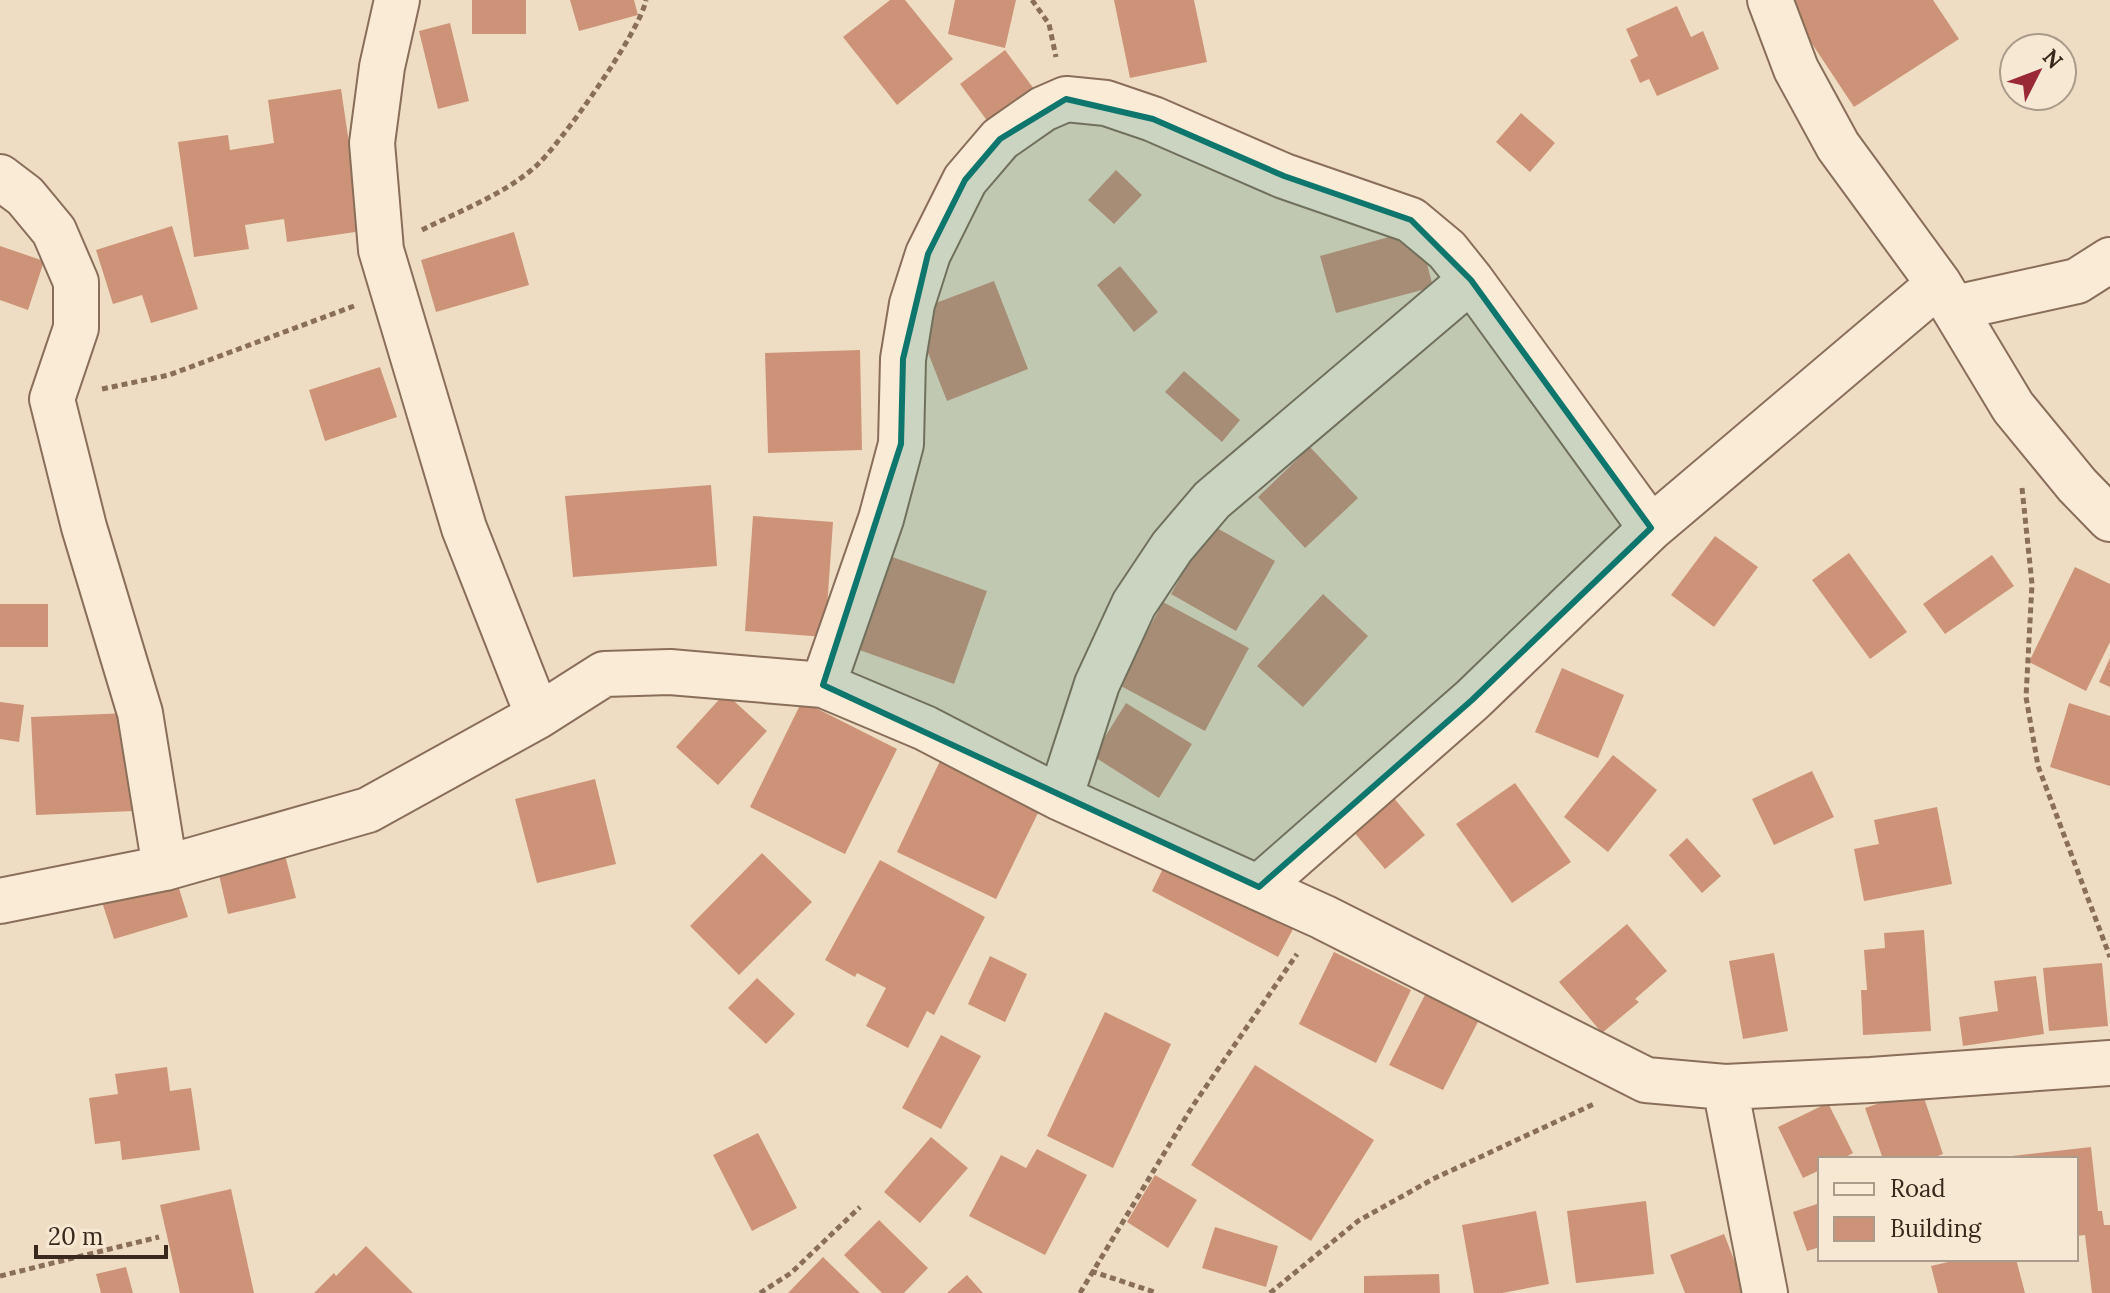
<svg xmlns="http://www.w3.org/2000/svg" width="2110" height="1293" font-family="Lora,serif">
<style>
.building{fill:#cd9378}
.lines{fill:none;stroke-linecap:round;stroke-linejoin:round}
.street-casing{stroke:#896e59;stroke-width:48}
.path{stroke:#896e59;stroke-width:5;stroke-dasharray:6 4;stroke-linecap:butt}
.street{stroke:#f9ebd6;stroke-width:44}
.marked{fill:#0f766e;fill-opacity:0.2;stroke:#0f766e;stroke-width:6;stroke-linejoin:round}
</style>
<rect width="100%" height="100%" fill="#eeddc3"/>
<path class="building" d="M 472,0 L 526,0 L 526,34 L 472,34 Z
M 570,0 L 634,0 L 638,15 L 579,31 Z
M 890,0 L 905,0 L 953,59 L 897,105 L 843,37 Z
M 955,0 L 1016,0 L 1005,48 L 948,34 Z
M 1114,0 L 1194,0 L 1207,62 L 1130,78 Z
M 1783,0 L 1933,0 L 1959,39 L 1854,107 Z
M 1677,6 L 1691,37 L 1703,31 L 1719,69 L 1657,96 L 1649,79 L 1640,83 L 1630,60 L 1638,56 L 1626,29 Z
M 450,23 L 469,101 L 438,109 L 419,31 Z
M 1005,50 L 1043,101 L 997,134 L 960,84 Z
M 341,89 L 362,231 L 287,242 L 284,219 L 245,225 L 249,249 L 194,257 L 178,142 L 228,135 L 230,150 L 274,143 L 268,100 Z
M 1521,113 L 1555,143 L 1530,172 L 1496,142 Z
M 1116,170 L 1142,195 L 1114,224 L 1088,200 Z
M 172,226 L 198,309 L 151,323 L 142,295 L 113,304 L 96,250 Z
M 1418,229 L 1433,287 L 1336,313 L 1320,256 Z
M 514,232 L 529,285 L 436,312 L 421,260 Z
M 0,246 L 44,261 L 28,310 L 0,300 Z
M 1120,266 L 1158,312 L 1134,332 L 1097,285 Z
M 994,281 L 1028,369 L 947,401 L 912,312 Z
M 860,350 L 862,450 L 768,453 L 765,353 Z
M 380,367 L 397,417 L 325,441 L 309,390 Z
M 1184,371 L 1240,420 L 1222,442 L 1165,392 Z
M 1310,447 L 1358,498 L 1305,548 L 1258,497 Z
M 711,485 L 717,566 L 573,577 L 565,496 Z
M 753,516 L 833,522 L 825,637 L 745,631 Z
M 1210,524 L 1275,561 L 1236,631 L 1171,594 Z
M 1715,536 L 1758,567 L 1714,627 L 1671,595 Z
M 1849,553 L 1907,632 L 1870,659 L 1812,580 Z
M 887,555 L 987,591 L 954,684 L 854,648 Z
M 1992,555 L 2014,586 L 1945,634 L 1923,604 Z
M 2075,567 L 2110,584 L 2110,642 L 2086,691 L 2029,662 Z
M 1323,594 L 1368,636 L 1303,707 L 1257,666 Z
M 1163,602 L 1249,648 L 1205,731 L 1119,685 Z
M 0,604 L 48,604 L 48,647 L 0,647 Z
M 2110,658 L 2110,687 L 2099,682 Z
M 1562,668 L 1624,695 L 1598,758 L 1535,732 Z
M 725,693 L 767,731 L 718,785 L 676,747 Z
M 802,701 L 897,749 L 845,854 L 750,807 Z
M 0,702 L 24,705 L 19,742 L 0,739 Z
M 1126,703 L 1192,744 L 1159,798 L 1093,756 Z
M 2069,703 L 2110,716 L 2110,786 L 2050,767 Z
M 129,713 L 134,811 L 36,815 L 31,717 Z
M 1613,755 L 1657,790 L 1608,852 L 1564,817 Z
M 940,761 L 1040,809 L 996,899 L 897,852 Z
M 1812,771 L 1834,817 L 1774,845 L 1752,799 Z
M 595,779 L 616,864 L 537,883 L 515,799 Z
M 1515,783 L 1571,862 L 1512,903 L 1456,824 Z
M 1387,790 L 1425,835 L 1385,869 L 1347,824 Z
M 1937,807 L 1952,884 L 1864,901 L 1854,849 L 1879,844 L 1874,820 Z
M 1687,838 L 1721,876 L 1702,893 L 1669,855 Z
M 283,847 L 296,898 L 228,914 L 216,862 Z
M 1171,852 L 1299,918 L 1278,957 L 1152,891 Z
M 762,853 L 812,902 L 739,975 L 690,926 Z
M 880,860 L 985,917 L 934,1015 L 927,1011 L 908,1048 L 866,1026 L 886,988 L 857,973 L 855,977 L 825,960 Z
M 176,879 L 188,917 L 114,939 L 102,902 Z
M 1627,924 L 1667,971 L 1635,999 L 1639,1002 L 1602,1033 L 1559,982 Z
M 1924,930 L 1931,1031 L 1863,1035 L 1861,990 L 1867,990 L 1864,950 L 1885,948 L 1884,933 Z
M 1334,952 L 1411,990 L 1376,1063 L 1299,1024 Z
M 1774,953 L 1788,1031 L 1743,1039 L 1729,961 Z
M 990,956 L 1027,974 L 1005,1022 L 968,1004 Z
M 2102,963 L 2108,1026 L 2049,1031 L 2043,968 Z
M 2036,976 L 2044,1034 L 1963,1046 L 1959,1017 L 1998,1011 L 1994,981 Z
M 757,978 L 795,1014 L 766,1044 L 728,1008 Z
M 1428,989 L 1481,1016 L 1443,1090 L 1389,1065 Z
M 1105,1012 L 1171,1044 L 1113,1168 L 1047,1136 Z
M 941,1035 L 981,1056 L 941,1129 L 902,1108 Z
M 1255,1065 L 1374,1140 L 1311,1241 L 1191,1165 Z
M 167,1067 L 170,1091 L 191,1088 L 200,1150 L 122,1160 L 120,1141 L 95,1144 L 89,1098 L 118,1094 L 115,1074 Z
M 1921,1089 L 1943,1154 L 1929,1159 L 1883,1159 L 1865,1108 Z
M 1828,1103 L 1853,1153 L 1842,1159 L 1820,1159 L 1820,1170 L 1803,1178 L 1778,1127 Z
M 758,1133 L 797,1208 L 752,1231 L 713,1155 Z
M 931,1137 L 968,1168 L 920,1223 L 884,1192 Z
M 2091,1147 L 2098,1211 L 2102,1211 L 2104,1225 L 2110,1225 L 2110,1293 L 2092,1293 L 2085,1235 L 2076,1236 L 2076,1159 L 2003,1159 L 2003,1157 Z
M 1037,1149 L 1087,1175 L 1045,1255 L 969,1216 L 1001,1155 L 1026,1168 Z
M 1155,1175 L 1197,1200 L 1168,1248 L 1127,1222 Z
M 231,1189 L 254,1293 L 180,1293 L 160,1205 Z
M 1646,1201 L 1654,1274 L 1576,1283 L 1567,1211 Z
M 1820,1203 L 1820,1247 L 1807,1251 L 1793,1212 Z
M 1536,1211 L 1549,1284 L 1502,1293 L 1474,1293 L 1462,1225 Z
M 879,1220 L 928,1268 L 904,1293 L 882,1293 L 844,1255 Z
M 1215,1227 L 1278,1246 L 1266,1287 L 1202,1268 Z
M 1724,1234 L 1747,1293 L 1685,1293 L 1670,1255 Z
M 366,1246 L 413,1293 L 314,1293 L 334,1273 L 336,1276 Z
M 823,1257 L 860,1293 L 788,1293 Z
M 1961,1259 L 2016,1259 L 2025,1293 L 1938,1293 L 1931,1266 Z
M 126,1267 L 133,1293 L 101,1293 L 96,1274 Z
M 1439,1274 L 1440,1293 L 1364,1293 L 1364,1276 Z
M 967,1275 L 983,1293 L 947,1293 Z"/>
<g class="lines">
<defs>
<path id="street" d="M 397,0 L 382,67 L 372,143 L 381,250 L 464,528 L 538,716
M 1770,0 L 1796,69 L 1838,146 L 1939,284 L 2013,407 L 2077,485 L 2110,519
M 0,177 L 25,196 L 54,231 L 76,282 L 76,328 L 52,399 L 84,527 L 140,713 L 165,868
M 1955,308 L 2077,281 L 2110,260
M 823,685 L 881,519 L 901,444 L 903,359 L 912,304 L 928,254 L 965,180 L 1000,139 L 1043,109 L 1066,99 L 1106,103 L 1153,119 L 1284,176 L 1411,220 L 1447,250 L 1471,280 L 1651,528
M 1060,798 L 1097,684 L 1134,604 L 1172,547 L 1212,500 L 1471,280
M 1259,887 L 1472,700 L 1651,528 L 1939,284
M 0,901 L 165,868 L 368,810 L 538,716 L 604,674 L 670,672 L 823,685 L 925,728 L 1060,798 L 1323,917 L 1646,1080 L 1725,1087 L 1871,1080 L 2110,1063
M 1725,1087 L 1765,1293"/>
</defs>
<use href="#street" class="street-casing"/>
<path class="path" d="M 1032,0 L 1049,24 L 1056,57
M 422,230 C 459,211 503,195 535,167 C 560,145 640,32 646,0
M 102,389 L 169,375 L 354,306
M 2022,488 L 2032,584 L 2026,697 L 2038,766 L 2110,957
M 1091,1271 L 1157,1293
M 0,1276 L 159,1237
M 760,1293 L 791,1273 L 860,1207
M 1080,1293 L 1192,1107 L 1297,954
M 1270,1293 L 1358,1221 L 1433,1179 L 1594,1104"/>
<use href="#street" class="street"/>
</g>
<path class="marked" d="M 1066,99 L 1153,119 L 1284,176 L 1411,220 L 1471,280 L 1651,528 L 1472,700 L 1259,887 L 823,685 L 901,444 L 903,359 L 928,254 L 965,180 L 1000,139 Z"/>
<rect x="1818" y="1157" width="260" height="104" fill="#f6e8d2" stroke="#aa9b8a" stroke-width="2"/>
<rect x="1834" y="1183" width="40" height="12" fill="#f9ebd6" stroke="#aa9b8a" stroke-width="2"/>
<text x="1890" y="1197" font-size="24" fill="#39281e">Road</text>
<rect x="1834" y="1217" width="40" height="24" fill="#cd9378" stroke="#aa9b8a" stroke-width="2"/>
<text x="1890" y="1237" font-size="24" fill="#39281e">Building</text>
<g transform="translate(2038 72) rotate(48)"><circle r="38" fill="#f6e8d2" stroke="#aa9b8a" stroke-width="2"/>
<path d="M0-6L14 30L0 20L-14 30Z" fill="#982935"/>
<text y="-12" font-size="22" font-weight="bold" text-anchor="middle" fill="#39281e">N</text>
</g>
<path d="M36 1245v12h130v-12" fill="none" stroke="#39281e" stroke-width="4"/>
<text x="48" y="1245" font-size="24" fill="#39281e" stroke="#f6e8d2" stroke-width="6" paint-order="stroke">20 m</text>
</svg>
